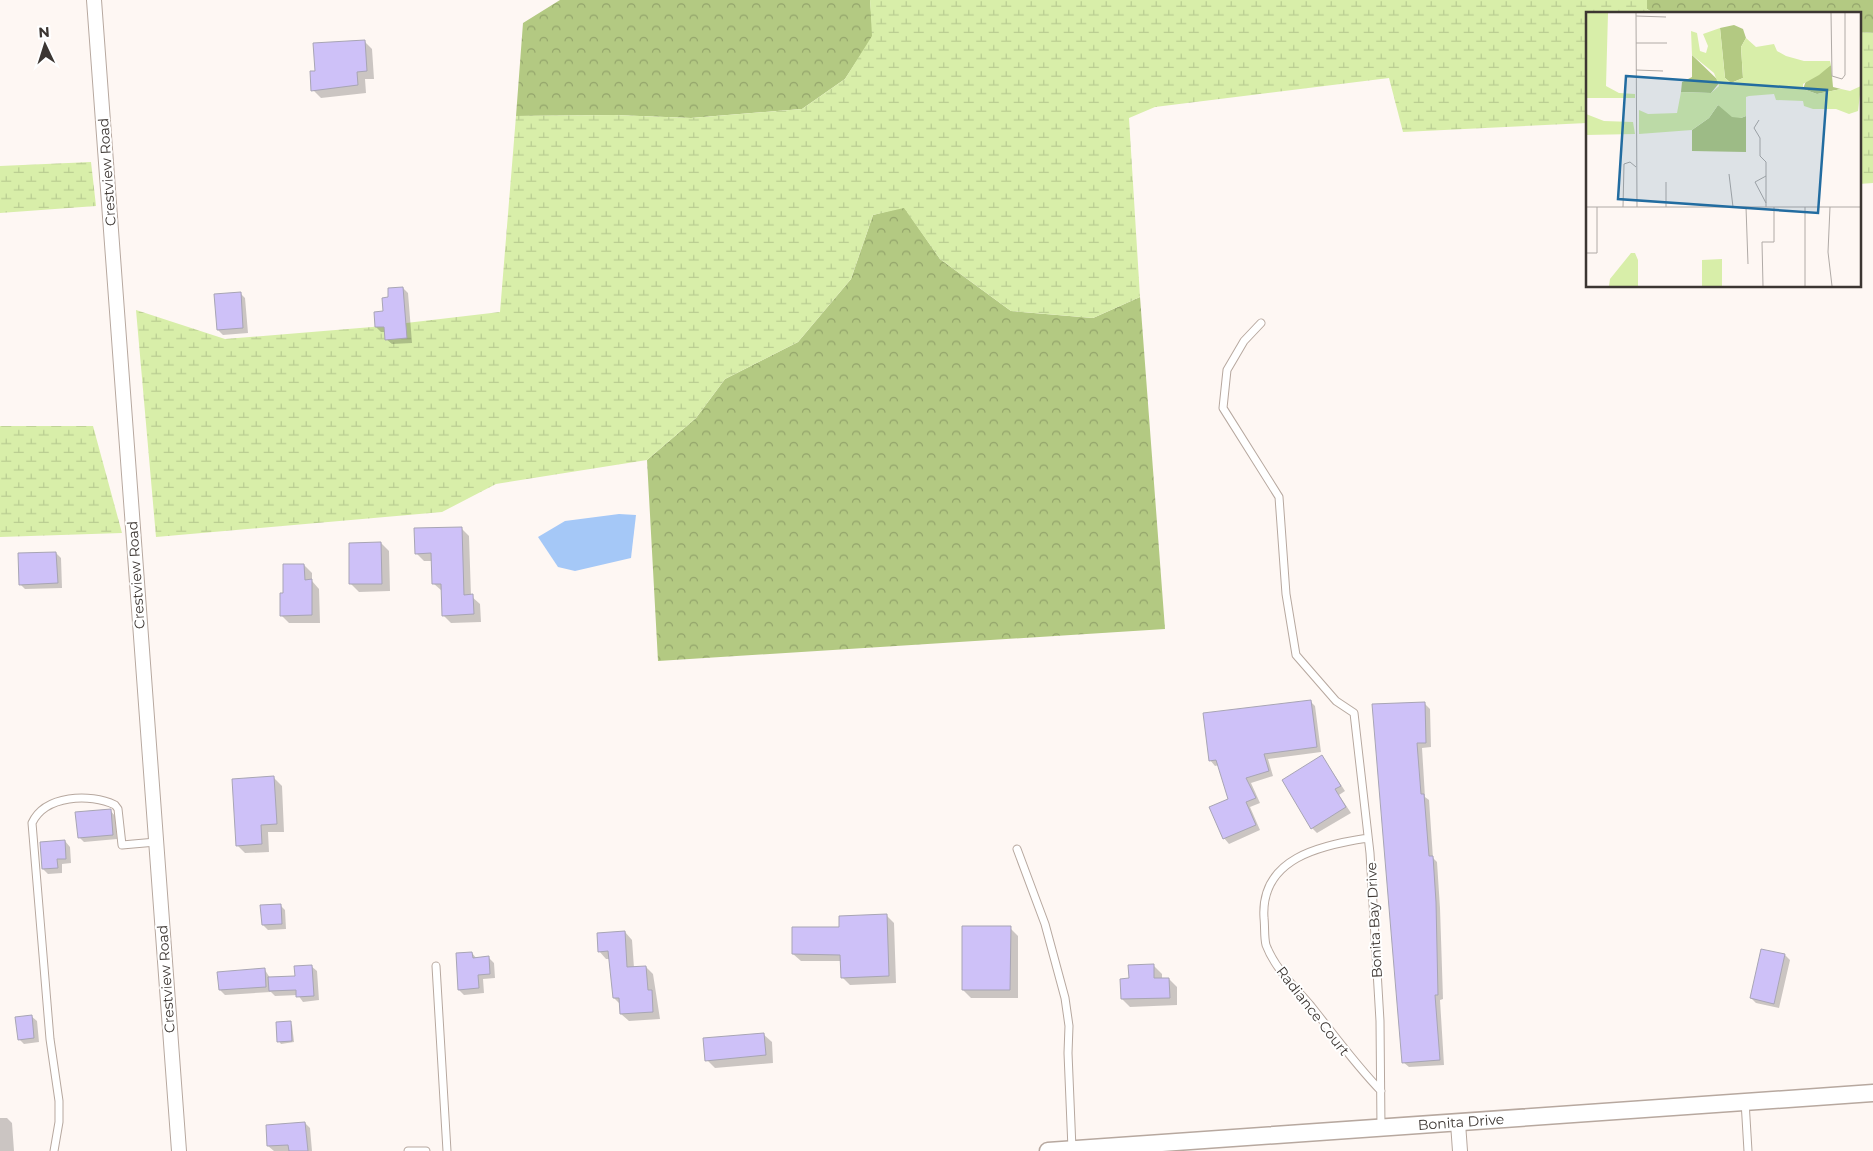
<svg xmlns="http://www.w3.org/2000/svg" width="1873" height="1151" font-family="Montserrat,sans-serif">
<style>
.forest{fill:url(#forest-crowns)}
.wetland{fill:url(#wetland-marsh)}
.water{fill:#a5c8f7}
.shadow{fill:#0003}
.building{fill:#cec1f8;stroke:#a8a5b4}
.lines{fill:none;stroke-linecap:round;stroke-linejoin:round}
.service-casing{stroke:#b7a89f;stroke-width:9}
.minor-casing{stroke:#b7a89f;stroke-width:16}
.tertiary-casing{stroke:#b7a89f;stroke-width:19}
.service{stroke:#fff;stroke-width:7}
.minor{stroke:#fff;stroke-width:14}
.tertiary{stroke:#fff;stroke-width:16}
.labels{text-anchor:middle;stroke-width:4;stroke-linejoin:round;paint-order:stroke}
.street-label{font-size:14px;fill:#3c3632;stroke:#fff}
.inset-road{fill:none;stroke:#b0aaa6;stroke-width:1}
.view{fill:#226ca0;fill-opacity:0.15;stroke:#226ca0;stroke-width:2.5}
.inset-edge{fill:none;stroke:#3c3632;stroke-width:2.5}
</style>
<defs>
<pattern id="forest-crowns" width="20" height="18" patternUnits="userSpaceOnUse" patternTransform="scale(1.25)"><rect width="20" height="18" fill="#b3c982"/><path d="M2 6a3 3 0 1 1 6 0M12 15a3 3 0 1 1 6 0" fill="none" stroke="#93a46b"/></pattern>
<pattern id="wetland-marsh" width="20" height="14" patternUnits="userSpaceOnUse" patternTransform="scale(1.25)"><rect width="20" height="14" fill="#d8eea9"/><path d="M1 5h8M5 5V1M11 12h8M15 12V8" fill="none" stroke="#bacd92"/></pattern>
</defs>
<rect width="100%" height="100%" fill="#fef7f3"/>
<path class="forest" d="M 560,0 L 870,0 L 873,36 L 845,79 L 802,109 L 691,118 L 614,115 L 516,116 L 523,23 Z
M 1647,0 L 1873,0 L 1873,32 L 1859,33 L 1859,14 L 1655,14 L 1647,9 Z
M 904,207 L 940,259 L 1011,311 L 1093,318 L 1140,297 L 1165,629 L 658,661 L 647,460 L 696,418 L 725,379 L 798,342 L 851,279 L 873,215 Z"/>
<path class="wetland" d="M 870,0 L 1647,0 L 1647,9 L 1655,14 L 1587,14 L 1587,123 L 1403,132 L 1389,78 L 1155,107 L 1129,118 L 1140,297 L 1093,318 L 1011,311 L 940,259 L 904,208 L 873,215 L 851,279 L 798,342 L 725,379 L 696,418 L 647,460 L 496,484 L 442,512 L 156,537 L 136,310 L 225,339 L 372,327 L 500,312 L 516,116 L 614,115 L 691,118 L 802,109 L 845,79 L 872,36 Z
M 1873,32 L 1873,183 L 1859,184 L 1859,33 Z
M 91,162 L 96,206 L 0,213 L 0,166 Z
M 0,426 L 93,426 L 122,533 L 0,537 Z"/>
<path class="water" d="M 619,514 L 636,515 L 631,558 L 575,571 L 558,567 L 538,537 L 565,521 Z"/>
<path class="shadow" d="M 364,41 L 372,49 L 374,79 L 365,79 L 366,93 L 321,98 L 313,90 Z
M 403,288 L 408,293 L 412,343 L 392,344 L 386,339 L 386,332 L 381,332 L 376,327 L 390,298 Z
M 240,293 L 245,298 L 248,333 L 223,335 L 218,330 Z
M 461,528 L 469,536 L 471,596 L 480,604 L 481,622 L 451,623 L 443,615 L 442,591 L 433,583 L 432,561 L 424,561 L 416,553 Z
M 381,543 L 389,551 L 390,591 L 359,592 L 351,584 Z
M 56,553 L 61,558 L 62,588 L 25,589 L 20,584 Z
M 304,565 L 312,573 L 312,581 L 319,589 L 320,623 L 289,623 L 281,615 Z
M 1310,701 L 1315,706 L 1321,752 L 1268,759 L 1273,776 L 1251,783 L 1260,803 L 1250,807 L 1260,830 L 1229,844 L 1224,838 L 1211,808 L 1229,799 L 1219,765 L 1215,766 L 1210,760 Z
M 1425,704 L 1430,709 L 1431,747 L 1422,748 L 1425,797 L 1429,800 L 1433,858 L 1437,862 L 1440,908 L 1443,999 L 1440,1000 L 1444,1065 L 1409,1067 L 1403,1062 L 1374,705 Z
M 1322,756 L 1345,791 L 1339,795 L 1351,813 L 1317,833 L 1312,828 Z
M 274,778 L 282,786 L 284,832 L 268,832 L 269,852 L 245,853 L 237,845 Z
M 110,810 L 115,816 L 117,839 L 84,842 L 79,837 Z
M 65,841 L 70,847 L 71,863 L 62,864 L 62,873 L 48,874 L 43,869 Z
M 280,905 L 285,910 L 286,929 L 268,930 L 263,925 Z
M 886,915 L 894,923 L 896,983 L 850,985 L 842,977 L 842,961 L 801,961 L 793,954 Z
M 1010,928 L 1018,936 L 1018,998 L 971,998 L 963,990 Z
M 625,932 L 632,940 L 634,968 L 646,967 L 653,974 L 660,1019 L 629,1021 L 621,1014 L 621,1005 L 614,998 L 610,959 L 606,959 L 599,951 Z
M 472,953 L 477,959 L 489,958 L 494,963 L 495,978 L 483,979 L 484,993 L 464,995 L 459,990 Z
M 1785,955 L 1790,960 L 1779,1008 L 1756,1003 L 1751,998 Z
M 311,966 L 317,971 L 319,1000 L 303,1002 L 298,995 L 275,996 L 271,992 L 225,995 L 220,990 L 265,970 L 270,978 L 296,977 Z
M 1154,966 L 1162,974 L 1162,979 L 1169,979 L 1177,987 L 1177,1005 L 1130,1007 L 1122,999 L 1130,980 Z
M 31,1016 L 37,1021 L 39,1042 L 24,1044 L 19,1039 Z
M 290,1023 L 292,1025 L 294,1042 L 281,1044 L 279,1041 Z
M 763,1034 L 772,1042 L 773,1063 L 715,1068 L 707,1060 Z
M 0,1118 L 7,1118 L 12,1123 L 14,1151 L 0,1151 Z
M 305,1123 L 310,1128 L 312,1151 L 274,1151 L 268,1146 Z"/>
<path class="building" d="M 365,40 L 367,71 L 357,72 L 358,85 L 311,91 L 310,71 L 315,71 L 313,43 Z
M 403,287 L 407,338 L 385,340 L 384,327 L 375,327 L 374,312 L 383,311 L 382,298 L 388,297 L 388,288 Z
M 241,292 L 243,328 L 217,330 L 214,294 Z
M 462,527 L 464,595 L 473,594 L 474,614 L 442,616 L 441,584 L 432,584 L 431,553 L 415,554 L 414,528 Z
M 381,542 L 382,584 L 349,584 L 349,543 Z
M 56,552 L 58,583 L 19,585 L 18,553 Z
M 283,564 L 304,564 L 305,580 L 312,579 L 312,615 L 280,616 L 280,593 L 283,593 Z
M 1311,700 L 1317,747 L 1264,754 L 1269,771 L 1246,778 L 1256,798 L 1246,802 L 1256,825 L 1223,839 L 1209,807 L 1228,799 L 1216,760 L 1209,761 L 1203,713 Z
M 1425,702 L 1426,743 L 1417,743 L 1421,794 L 1424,794 L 1429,856 L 1433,856 L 1436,902 L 1438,995 L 1435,995 L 1440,1060 L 1402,1063 L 1372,704 Z
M 1322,755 L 1341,786 L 1335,789 L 1346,807 L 1311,829 L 1282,780 Z
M 274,776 L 277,824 L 261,825 L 262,844 L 236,846 L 232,779 Z
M 111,809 L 113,835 L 78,838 L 75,812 Z
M 65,840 L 66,859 L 57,859 L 58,868 L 42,869 L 40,842 Z
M 281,904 L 282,924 L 262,925 L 260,905 Z
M 887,914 L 889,976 L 841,978 L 840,955 L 792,954 L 792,927 L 839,927 L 839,916 Z
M 962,926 L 1011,926 L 1010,990 L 962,990 Z
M 625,931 L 627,967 L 646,966 L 648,990 L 652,990 L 653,1012 L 620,1014 L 619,998 L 613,998 L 608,951 L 598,952 L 597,933 Z
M 1761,949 L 1785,954 L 1774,1004 L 1750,998 Z
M 472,952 L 473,958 L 489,956 L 490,974 L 478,975 L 479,988 L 458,990 L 456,953 Z
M 1154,964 L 1154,978 L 1169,978 L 1170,998 L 1121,999 L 1120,979 L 1129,978 L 1128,965 Z
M 312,965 L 314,996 L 296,997 L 296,990 L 269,991 L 268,977 L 295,976 L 294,966 Z
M 265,968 L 266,987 L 219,990 L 217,972 Z
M 32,1015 L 34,1038 L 18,1040 L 15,1017 Z
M 291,1021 L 292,1041 L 277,1042 L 276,1022 Z
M 764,1033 L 766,1055 L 705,1061 L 703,1038 Z
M 305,1122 L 308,1151 L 289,1151 L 288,1145 L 267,1146 L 266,1125 Z"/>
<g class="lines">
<defs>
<path id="service" d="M 1261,323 L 1244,341 L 1227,370 L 1223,408 L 1279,497 L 1286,594 L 1296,655 L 1336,701 L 1354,713 L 1370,853 L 1380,1021 L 1381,1128
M 1368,838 C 1321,845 1260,858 1264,918 C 1265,927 1264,937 1266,945 C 1275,969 1295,987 1311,1006 C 1335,1036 1354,1063 1381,1091
M 1017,849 L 1045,924 L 1065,998 L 1069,1026 L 1068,1053 L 1072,1149
M 436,966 L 447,1151
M 1745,1101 L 1748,1151
M 54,1151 L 59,1122 L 59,1101 L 50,1039 L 32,823 C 45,795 90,793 115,805 L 118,809 L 122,845 L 156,842
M 408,1151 L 426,1151"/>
<path id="minor" d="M 94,0 L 179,1151
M 1458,1123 L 1460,1151"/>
<path id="tertiary" d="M 1048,1151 L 1873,1093"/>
</defs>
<use href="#service" class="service-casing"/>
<use href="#minor" class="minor-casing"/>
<use href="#tertiary" class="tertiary-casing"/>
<use href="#service" class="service"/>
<use href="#minor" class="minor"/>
<use href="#tertiary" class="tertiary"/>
</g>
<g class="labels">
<g class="street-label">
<text transform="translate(107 172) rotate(-94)" y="5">Crestview Road</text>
<text transform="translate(136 575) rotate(-94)" y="5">Crestview Road</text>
<text transform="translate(1374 920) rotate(-93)" y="5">Bonita Bay Drive</text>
<text transform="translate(166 979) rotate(-94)" y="5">Crestview Road</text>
<text transform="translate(1313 1011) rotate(52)" y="5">Radiance Court</text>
<text transform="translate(1461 1122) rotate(-4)" y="5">Bonita Drive</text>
</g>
</g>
<g transform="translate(1586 12)">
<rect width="275" height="275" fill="#fef7f3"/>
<path d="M 148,13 L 157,17 L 160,26 L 155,35 L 157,66 L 145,71 L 139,66 L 134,16 ZM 106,43 L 134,70 L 125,81 L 95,80 L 96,70 L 106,65 ZM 245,53 L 247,75 L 255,77 L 231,82 L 217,77 L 220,69 ZM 132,93 L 155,106 L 160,104 L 160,140 L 106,139 L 106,118 L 123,106 Z" fill="#b3c982"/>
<path d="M 0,1 L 22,1 L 20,74 L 33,81 L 49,82 L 49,86 L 0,86 ZM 134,16 L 139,66 L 145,71 L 157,66 L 155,35 L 160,26 L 170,35 L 188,32 L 191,39 L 200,44 L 218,49 L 244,49 L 245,53 L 233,63 L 217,72 L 217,77 L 231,82 L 255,77 L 264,79 L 275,74 L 272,99 L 263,102 L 250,97 L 227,97 L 218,94 L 217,89 L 190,88 L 188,82 L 163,84 L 160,85 L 160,104 L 155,106 L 146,105 L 132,93 L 123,106 L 106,118 L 53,122 L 53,98 L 62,102 L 91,101 L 95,80 L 125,81 L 133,74 L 128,61 L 106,43 L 105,19 L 111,21 L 114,39 L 120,41 L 122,34 L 117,22 ZM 0,102 L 18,109 L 47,110 L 49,122 L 0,123 ZM 45,241 L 49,241 L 52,248 L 52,274 L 23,274 L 24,267 ZM 136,247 L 136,274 L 108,274 L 116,274 L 116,248 Z" fill="#d8eea9"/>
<path class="inset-road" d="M 50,1 L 51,195M 245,1 L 246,64 L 256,67 L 259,63 L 259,1M 50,4 L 80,5M 50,31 L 81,31M 50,58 L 77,59M 173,108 L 168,116 L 174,126 L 174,144 L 180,150 L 180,195M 143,162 L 147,195M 180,191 L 169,170 L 180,164M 0,195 L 275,195M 37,195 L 38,152 L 44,150 L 50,155M 80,195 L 80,170M 160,195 L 162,252M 219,195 L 219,274M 244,195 L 242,240 L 246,274M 0,241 L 11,241 L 11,195M 177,274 L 176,230 L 188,230 L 188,195"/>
<path class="view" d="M 40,64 L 241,78 L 232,201 L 32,187 Z"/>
<rect width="275" height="275" class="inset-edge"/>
</g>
<g transform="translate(45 45) rotate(356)" stroke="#ffffff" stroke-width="4" paint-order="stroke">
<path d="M0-4L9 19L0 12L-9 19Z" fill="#3c3632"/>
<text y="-8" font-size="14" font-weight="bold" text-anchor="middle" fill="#3c3632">N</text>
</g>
</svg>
